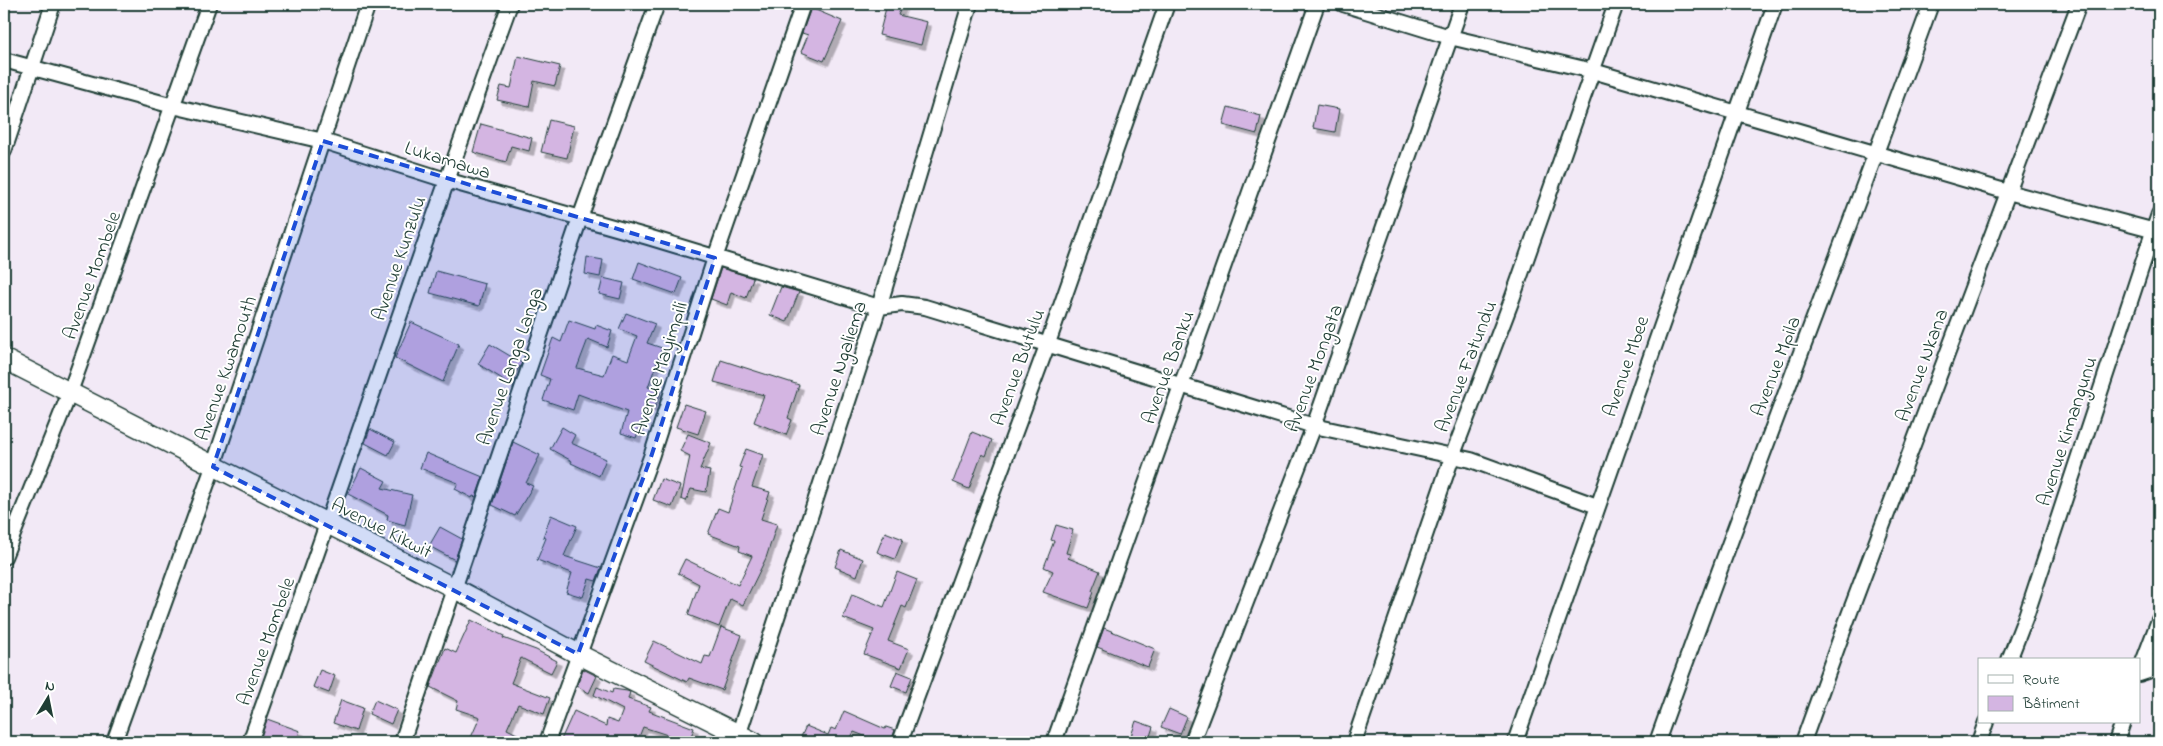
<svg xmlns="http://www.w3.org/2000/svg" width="2163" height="746" font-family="'Indie Flower',sans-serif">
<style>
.building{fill:#d4b5e2;stroke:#1f3d34;filter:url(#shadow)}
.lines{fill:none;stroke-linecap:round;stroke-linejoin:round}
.minor-casing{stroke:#1f3d34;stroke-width:18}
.secondary-casing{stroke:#1f3d34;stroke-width:22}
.minor{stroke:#fff;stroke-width:14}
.secondary{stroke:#fff;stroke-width:19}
.marked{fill:#1d4ed8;fill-opacity:0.2;stroke:#1d4ed8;stroke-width:4;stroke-dasharray:10 6;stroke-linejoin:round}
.labels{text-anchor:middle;stroke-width:4;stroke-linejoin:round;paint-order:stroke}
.street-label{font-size:20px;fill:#1f3d34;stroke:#fff}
</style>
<defs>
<filter id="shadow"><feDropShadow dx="4.5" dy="4.5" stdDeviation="0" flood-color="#0004"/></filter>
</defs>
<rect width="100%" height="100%" fill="#f2e9f6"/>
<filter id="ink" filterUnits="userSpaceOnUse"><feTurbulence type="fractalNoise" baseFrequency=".02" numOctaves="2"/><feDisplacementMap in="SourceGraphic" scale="10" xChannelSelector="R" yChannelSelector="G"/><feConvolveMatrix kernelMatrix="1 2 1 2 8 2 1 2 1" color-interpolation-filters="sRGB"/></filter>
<g filter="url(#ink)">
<path class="building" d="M 887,4 L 903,4 L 898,15 L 927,22 L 921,45 L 879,35 Z
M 811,8 L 842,21 L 824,61 L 801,52 L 808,35 L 802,33 Z
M 518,56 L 560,66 L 555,86 L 534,81 L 529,107 L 497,100 L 501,86 L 511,88 Z
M 1317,105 L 1339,109 L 1335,132 L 1313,128 Z
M 1228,107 L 1261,116 L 1257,134 L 1223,125 Z
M 549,120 L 574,126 L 567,158 L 541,152 Z
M 481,124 L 532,138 L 529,151 L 511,146 L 506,162 L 473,152 Z
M 587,257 L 603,260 L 600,277 L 585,274 Z
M 639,262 L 682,278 L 676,294 L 633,279 Z
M 721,268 L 753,278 L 746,298 L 731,292 L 727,305 L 711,299 Z
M 436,271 L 485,284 L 479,306 L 430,293 Z
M 603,278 L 624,283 L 620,299 L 599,294 Z
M 781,287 L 799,292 L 787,322 L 770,315 Z
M 626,313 L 655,324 L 647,343 L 662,348 L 648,387 L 661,392 L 654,409 L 646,406 L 636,438 L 621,433 L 627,412 L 578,394 L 573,410 L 543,400 L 550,379 L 540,375 L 553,338 L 561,342 L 569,320 L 595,329 L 596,325 L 612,331 L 607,347 L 588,339 L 577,368 L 604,375 L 612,354 L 628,360 L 637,336 L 619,329 Z
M 411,322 L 459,344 L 443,382 L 395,358 Z
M 490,344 L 522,363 L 509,383 L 478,364 Z
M 721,360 L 799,385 L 788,418 L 792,420 L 786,435 L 754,422 L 764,395 L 714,382 Z
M 684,404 L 706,411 L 698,434 L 676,427 Z
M 562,427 L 575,435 L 571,443 L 606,459 L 599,476 L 571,463 L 572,461 L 550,449 Z
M 370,429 L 395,442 L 388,455 L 365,443 Z
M 972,432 L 992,440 L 986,456 L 982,454 L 969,489 L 953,482 Z
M 688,434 L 711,443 L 700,469 L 710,471 L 706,492 L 691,489 L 686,501 L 681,499 L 690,456 L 680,451 Z
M 513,442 L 540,455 L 526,483 L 533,486 L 515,516 L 492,505 Z
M 746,449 L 763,455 L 752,487 L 770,492 L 761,519 L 777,524 L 766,558 L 743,605 L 730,599 L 719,627 L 688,615 L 699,584 L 678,573 L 685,559 L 738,585 L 752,556 L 739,551 L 740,546 L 708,534 L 718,508 L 728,512 L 742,468 L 739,467 Z
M 426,453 L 483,477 L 476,497 L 473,496 L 472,498 L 455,489 L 458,483 L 420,468 Z
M 361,468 L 386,481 L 382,488 L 412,495 L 405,525 L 387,520 L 388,515 L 348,494 Z
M 661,479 L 680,486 L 672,507 L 653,500 Z
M 551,515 L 577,526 L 564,556 L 601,568 L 596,581 L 589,579 L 583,597 L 566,592 L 572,573 L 537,560 L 546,538 L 543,537 Z
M 1056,525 L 1073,530 L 1066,553 L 1070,554 L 1068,558 L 1100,571 L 1092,591 L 1094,592 L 1088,608 L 1043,592 L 1053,571 L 1044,567 L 1054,541 L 1051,540 Z
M 440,527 L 462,539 L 455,560 L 429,546 Z
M 885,532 L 903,539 L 895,559 L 877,552 Z
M 841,550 L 863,559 L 857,576 L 835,567 Z
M 897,572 L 917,580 L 906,608 L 902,606 L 888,641 L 909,649 L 901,668 L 864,654 L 874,630 L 843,618 L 852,594 L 884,607 Z
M 471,620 L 504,636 L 503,638 L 536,650 L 557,661 L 551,673 L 521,658 L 511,683 L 550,698 L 544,714 L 518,704 L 507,729 L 533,742 L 469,742 L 480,717 L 456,709 L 458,701 L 430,687 L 445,648 L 456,653 Z
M 721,627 L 742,635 L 722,690 L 689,678 L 687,682 L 644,661 L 654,641 L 702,664 L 705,656 L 710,657 Z
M 1104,628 L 1155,649 L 1148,667 L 1097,647 Z
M 583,669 L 597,676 L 589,693 L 577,686 Z
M 320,670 L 335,676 L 329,693 L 313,687 Z
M 897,671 L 912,677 L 906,692 L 891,686 Z
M 597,687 L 612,693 L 613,689 L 627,691 L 630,692 L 628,699 L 651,707 L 649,711 L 694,728 L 689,742 L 643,727 L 637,742 L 560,742 L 574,711 L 606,726 L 607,719 L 618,723 L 623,710 L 594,695 Z
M 341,700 L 363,708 L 356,731 L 333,723 Z
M 375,700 L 397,710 L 391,724 L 369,714 Z
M 1169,709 L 1187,717 L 1180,734 L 1161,727 Z
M 844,711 L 885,729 L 886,727 L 895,730 L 891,742 L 880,742 L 854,732 L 851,737 L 862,742 L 814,742 L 801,737 L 806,726 L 828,735 L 831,728 L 836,730 Z
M 267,719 L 300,731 L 296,742 L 259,742 Z
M 1136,721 L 1153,727 L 1148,742 L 1129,742 Z"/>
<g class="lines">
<defs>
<path id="minor" d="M 1343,4 L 1450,37 L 1593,71 L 2008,192 L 2159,232
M 4,60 L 173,106 L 323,141 L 446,180 L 648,237 L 879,307 L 902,304 L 925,307 L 1314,426 L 1471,460 L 1597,506
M 4,151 L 53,4
M 4,557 L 70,392 L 209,4
M 2009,660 L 2026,616 L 2159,214
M 2139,673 L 2159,620
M 2139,674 L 2148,671 L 2159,660
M 114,742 L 213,467 L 368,4
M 250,742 C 338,497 421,249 510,4
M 402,742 L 580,218 L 657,4
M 547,742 L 651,457 L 715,258 L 803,4
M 736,742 L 879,307 L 970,4
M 900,742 L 1048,343 L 1167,4
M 1054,742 L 1317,4
M 1192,742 L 1314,426 L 1462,4
M 1354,742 L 1452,457 L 1511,302 L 1616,4
M 1515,742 L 1775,4
M 1657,742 C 1745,495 1841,251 1931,4
M 1803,742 L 1847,620 L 2079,4
M 1979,742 L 1986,722
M 2116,742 L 2123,722"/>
<path id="secondary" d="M 4,359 L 454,588 L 578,654 L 754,742"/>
</defs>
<use href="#minor" class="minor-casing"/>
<use href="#secondary" class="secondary-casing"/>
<use href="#minor" class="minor"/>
<use href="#secondary" class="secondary"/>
</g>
</g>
<path class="marked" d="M 323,141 L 715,258 L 651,457 L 578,654 L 213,467 Z"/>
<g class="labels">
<g class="street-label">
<text transform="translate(448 159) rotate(17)" y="7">Lukamawa</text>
<text transform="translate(398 258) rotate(-71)" y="7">Avenue Kunzulu</text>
<text transform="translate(91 275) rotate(-70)" y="7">Avenue Mombele</text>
<text transform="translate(1921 365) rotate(-70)" y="7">Avenue Nkana</text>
<text transform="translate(509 366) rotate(-71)" y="7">Avenue Langa Langa</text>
<text transform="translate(1465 366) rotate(-69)" y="7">Avenue Fatundu</text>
<text transform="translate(1625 366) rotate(-71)" y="7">Avenue Mbee</text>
<text transform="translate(1775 366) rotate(-69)" y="7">Avenue Mpila</text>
<text transform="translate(1017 367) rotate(-70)" y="7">Avenue Butulu</text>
<text transform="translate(1167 367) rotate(-70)" y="7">Avenue Banku</text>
<text transform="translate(225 368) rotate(-71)" y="7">Avenue Kwamouth</text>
<text transform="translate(659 368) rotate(-72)" y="7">Avenue Mayimpili</text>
<text transform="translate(838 368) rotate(-72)" y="7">Avenue Ngaliema</text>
<text transform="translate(1313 368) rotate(-70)" y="7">Avenue Mongata</text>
<text transform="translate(2066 431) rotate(-72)" y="7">Avenue Kimangunu</text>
<text transform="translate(382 527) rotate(27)" y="7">Avenue Kikwit</text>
<text transform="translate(265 641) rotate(-70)" y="7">Avenue Mombele</text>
</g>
</g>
<rect width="2163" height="746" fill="none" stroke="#fff" stroke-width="20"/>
<rect x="10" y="10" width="2143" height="726" fill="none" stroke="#1f3d34" stroke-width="2" filter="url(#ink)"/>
<rect x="1978" y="658" width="162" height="65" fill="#ffffff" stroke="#a5b1ae"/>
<rect x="1988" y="675" width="25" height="8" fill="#ffffff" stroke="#a5b1ae"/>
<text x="2023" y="684" font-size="15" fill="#1f3d34">Route</text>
<rect x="1988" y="696" width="25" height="15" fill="#d4b5e2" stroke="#a5b1ae"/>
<text x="2023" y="708" font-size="15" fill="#1f3d34">Bâtiment</text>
<g transform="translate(48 698) rotate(10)" stroke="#ffffff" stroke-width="4" paint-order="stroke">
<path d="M0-4L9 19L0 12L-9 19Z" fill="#1f3d34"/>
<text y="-8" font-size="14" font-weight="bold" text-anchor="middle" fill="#1f3d34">N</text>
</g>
</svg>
